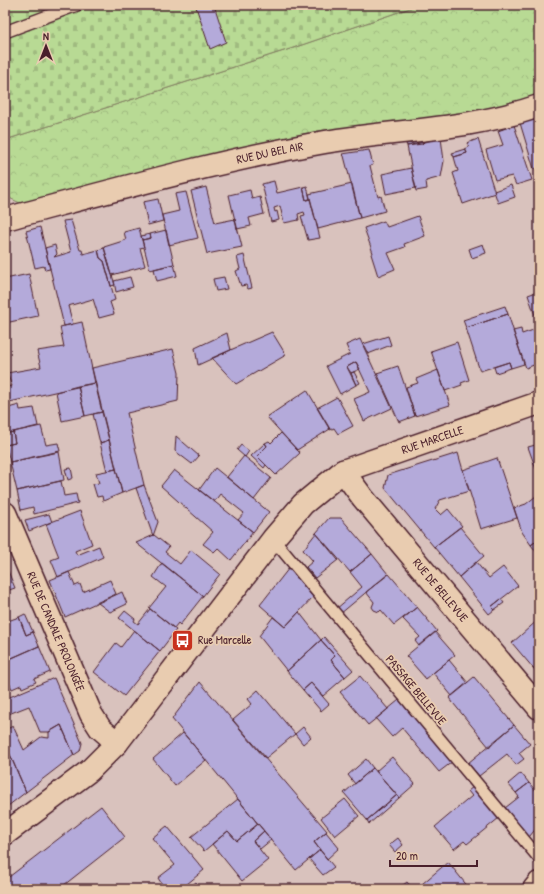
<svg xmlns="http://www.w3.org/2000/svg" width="544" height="894" font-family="'Patrick Hand',sans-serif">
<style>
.forest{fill:url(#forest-crowns);stroke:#817c60}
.cemetery{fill:url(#cemetery-stones);stroke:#817c60}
.building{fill:#b4aada;stroke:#4a1f2b}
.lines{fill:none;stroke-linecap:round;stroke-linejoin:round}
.service-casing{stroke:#4a1f2b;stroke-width:14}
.minor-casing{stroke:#4a1f2b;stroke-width:25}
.tertiary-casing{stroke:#4a1f2b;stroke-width:25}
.service{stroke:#e9ccb0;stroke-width:11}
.minor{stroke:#e9ccb0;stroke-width:22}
.tertiary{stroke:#e9ccb0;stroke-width:22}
.labels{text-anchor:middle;stroke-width:3.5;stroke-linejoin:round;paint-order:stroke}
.street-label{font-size:12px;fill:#4a1f2b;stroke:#e9ccb0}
.poi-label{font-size:12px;fill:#4a1f2b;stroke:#e9ccb0;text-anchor:start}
</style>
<defs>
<pattern id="forest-crowns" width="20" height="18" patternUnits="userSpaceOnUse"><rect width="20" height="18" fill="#b8da94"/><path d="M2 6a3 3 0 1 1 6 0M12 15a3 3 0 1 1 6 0" fill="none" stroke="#a0bb80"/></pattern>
<pattern id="cemetery-stones" width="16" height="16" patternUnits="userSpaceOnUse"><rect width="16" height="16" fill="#b8da94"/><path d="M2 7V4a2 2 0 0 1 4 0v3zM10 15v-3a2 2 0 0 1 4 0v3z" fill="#a0bb80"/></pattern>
</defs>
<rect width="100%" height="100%" fill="#d9c2bd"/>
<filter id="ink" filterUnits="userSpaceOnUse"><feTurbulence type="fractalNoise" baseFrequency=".025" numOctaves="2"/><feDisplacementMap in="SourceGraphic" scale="8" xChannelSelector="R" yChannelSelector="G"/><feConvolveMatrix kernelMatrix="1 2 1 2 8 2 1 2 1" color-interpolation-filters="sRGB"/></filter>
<g filter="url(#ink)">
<path class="forest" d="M 419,5 L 539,5 L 539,100 L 460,118 L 318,131 L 251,145 L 20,203 L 5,196 L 5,140 L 290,49 Z"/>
<path class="cemetery" d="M 5,5 L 419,5 L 290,49 L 5,140 Z"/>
<path class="building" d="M 202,5 L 214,5 L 226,42 L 210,49 L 196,7 Z
M 539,118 L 539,167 L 534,169 L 520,123 Z
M 514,125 L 532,180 L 516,185 L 512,176 L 495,180 L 486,150 L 503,145 L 498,131 Z
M 441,138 L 444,161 L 441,177 L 426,181 L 427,189 L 416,191 L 407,146 Z
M 478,139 L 495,193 L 463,204 L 453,173 L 458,171 L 454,157 L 467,153 L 465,149 L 469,147 L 467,143 Z
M 425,141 L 422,144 L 407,146 L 406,144 Z
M 465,149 L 467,153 L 454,157 L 452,153 Z
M 369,150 L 373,165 L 370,166 L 378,197 L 381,196 L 385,211 L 360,218 L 344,156 L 342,154 Z
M 411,168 L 416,188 L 386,194 L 382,174 Z
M 274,181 L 277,193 L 303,187 L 306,200 L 310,199 L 320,238 L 308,240 L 301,216 L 305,215 L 304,212 L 298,214 L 299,220 L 284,223 L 280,206 L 274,208 L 275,212 L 277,211 L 279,220 L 271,222 L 262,184 Z
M 352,184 L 360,218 L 318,229 L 309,194 Z
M 511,185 L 515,197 L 498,203 L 494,191 Z
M 307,186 L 310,199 L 306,200 L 303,187 Z
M 206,187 L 215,223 L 235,219 L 242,247 L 207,254 L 191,191 Z
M 250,190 L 252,199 L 260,197 L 264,214 L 249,218 L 251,226 L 237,229 L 229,195 Z
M 186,192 L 198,238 L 169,245 L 162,215 L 179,211 L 175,194 Z
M 158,199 L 163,221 L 148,225 L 143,202 Z
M 418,216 L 425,236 L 404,244 L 405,247 L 388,253 L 395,269 L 378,276 L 371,254 L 373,253 L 364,228 L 384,221 L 387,227 Z
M 71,220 L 80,250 L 82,250 L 83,254 L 98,250 L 100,258 L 104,261 L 115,300 L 110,302 L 114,314 L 99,318 L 93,299 L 68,306 L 73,324 L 64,326 L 45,248 L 55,245 L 57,254 L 54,257 L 71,252 L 63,221 Z
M 40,227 L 50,269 L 45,270 L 44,266 L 35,268 L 26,231 Z
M 139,228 L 144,247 L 140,248 L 145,266 L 112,275 L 104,247 L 126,240 L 124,232 Z
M 166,230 L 174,264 L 150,270 L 142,240 L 151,238 L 150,234 Z
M 150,234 L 151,238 L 142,240 L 141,236 Z
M 483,244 L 486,253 L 472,258 L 469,249 Z
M 104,248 L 112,275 L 115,285 L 111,286 L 104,261 L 100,258 L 98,250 Z
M 244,255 L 252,288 L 248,289 L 246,285 L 241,286 L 236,271 L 240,269 L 237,257 Z
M 174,264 L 177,276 L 157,281 L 154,269 Z
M 29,274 L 38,316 L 5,323 L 5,279 Z
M 130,277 L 133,287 L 116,292 L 114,281 Z
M 224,277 L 227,289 L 216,291 L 213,279 Z
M 539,291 L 539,320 L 537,321 L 528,295 Z
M 505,306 L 508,314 L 466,328 L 463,320 Z
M 508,314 L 524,364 L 511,368 L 509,362 L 480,371 L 466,328 Z
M 82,322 L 95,383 L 5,403 L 5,387 L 12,386 L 7,373 L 41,367 L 37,351 L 64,347 L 60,327 Z
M 539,328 L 539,363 L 526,368 L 513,331 L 521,329 L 522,334 Z
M 272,332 L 286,355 L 236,384 L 212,358 Z
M 227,333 L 231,350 L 198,365 L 195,348 Z
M 388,336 L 391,345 L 368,354 L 363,344 Z
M 360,339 L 392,408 L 364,421 L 354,399 L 370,392 L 356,362 L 347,367 L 356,385 L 340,394 L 326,366 L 350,354 L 346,345 Z
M 457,342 L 469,380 L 461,383 L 462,385 L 445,391 L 431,351 Z
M 173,349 L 179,373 L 178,401 L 127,413 L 144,485 L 122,493 L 92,368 Z
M 356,362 L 360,369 L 351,373 L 347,367 Z
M 509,362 L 511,368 L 496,373 L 494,367 Z
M 398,366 L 415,416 L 399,422 L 377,373 Z
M 438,370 L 450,405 L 415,416 L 406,387 L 418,383 L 416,379 Z
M 354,372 L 360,383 L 356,385 L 351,373 Z
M 95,383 L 102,412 L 85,416 L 78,386 Z
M 78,386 L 85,416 L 62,421 L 56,392 Z
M 307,390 L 330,429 L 297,450 L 267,417 Z
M 337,397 L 353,426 L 338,434 L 334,428 L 330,430 L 317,408 Z
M 19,405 L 20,410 L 34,408 L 38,426 L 5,434 L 5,409 Z
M 102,412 L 109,440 L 100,443 L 93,414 Z
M 41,426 L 46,445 L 58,443 L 60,451 L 10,462 L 6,445 L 15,443 L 13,432 Z
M 13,432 L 15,443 L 6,445 L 5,434 Z
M 281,433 L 300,453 L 276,475 L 257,456 L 267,446 L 265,443 L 269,441 L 271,443 Z
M 176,436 L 199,456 L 192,464 L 175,451 Z
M 109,440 L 116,469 L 107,471 L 100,443 Z
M 265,443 L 267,446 L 257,456 L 266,465 L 264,468 L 251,456 Z
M 539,444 L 539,468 L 536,469 L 528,447 Z
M 241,445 L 249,451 L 245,457 L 237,450 Z
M 59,452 L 64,480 L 17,491 L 10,462 Z
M 458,453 L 469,491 L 440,500 L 435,509 L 441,515 L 448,509 L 462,526 L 434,547 L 385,488 L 388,475 Z
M 244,456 L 271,478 L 254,500 L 227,477 Z
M 497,458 L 517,518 L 481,529 L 463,470 Z
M 71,468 L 73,478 L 68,480 L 65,469 Z
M 215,468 L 269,512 L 253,532 L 238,520 L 244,513 L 220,494 L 214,502 L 199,490 Z
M 116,469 L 122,493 L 103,501 L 102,496 L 97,497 L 93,484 L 99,483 L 96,473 Z
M 174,470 L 253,532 L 231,560 L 218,548 L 214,552 L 203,544 L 213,532 L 161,486 Z
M 61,481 L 64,496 L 76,494 L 78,503 L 34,514 L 33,507 L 21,510 L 17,491 Z
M 144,485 L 158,522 L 153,536 L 136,488 Z
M 536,496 L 539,500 L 539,539 L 531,545 L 522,532 L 514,508 L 526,504 Z
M 80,511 L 92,544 L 75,551 L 77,555 L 99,546 L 103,557 L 58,577 L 51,560 L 59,557 L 46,524 Z
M 49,514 L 52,522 L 29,531 L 25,520 Z
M 329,518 L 341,518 L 372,554 L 350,572 L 316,533 Z
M 460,527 L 484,556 L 459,577 L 434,547 Z
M 316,533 L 338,560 L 315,578 L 306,567 L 313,561 L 303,550 Z
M 154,535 L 169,547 L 165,552 L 180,564 L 191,550 L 220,574 L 203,596 L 136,543 Z
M 539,539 L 539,555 L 531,545 Z
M 372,554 L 388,574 L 340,614 L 336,609 L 362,587 L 350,572 Z
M 476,562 L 489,578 L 503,567 L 518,586 L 491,607 L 494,610 L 489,614 L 459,577 Z
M 162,563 L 203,596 L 180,625 L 178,623 L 174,628 L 149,608 L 166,587 L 153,577 Z
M 289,568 L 313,597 L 285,627 L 260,605 Z
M 8,571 L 15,588 L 6,591 L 8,596 L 5,597 L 5,572 Z
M 69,572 L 75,586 L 80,584 L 83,592 L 110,580 L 116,594 L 65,617 L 50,580 Z
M 389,574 L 417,607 L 394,625 L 381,610 L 379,612 L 374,610 L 372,607 L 374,602 L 366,592 Z
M 122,592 L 127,604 L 110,612 L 98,603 Z
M 501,599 L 504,603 L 494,610 L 491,607 Z
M 417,607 L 437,631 L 419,646 L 415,641 L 420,637 L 403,619 Z
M 150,609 L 176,630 L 160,651 L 119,618 L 125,611 L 135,619 L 134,621 L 138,624 Z
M 299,612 L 321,640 L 287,671 L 259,636 L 273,617 L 285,627 Z
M 25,614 L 33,632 L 26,635 L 19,617 Z
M 19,617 L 26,635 L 33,632 L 39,646 L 5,661 L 5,622 Z
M 539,619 L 539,675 L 512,643 Z
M 134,630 L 160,651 L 124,696 L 94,672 L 116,643 L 121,647 Z
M 435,632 L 455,655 L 426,679 L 406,656 Z
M 324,637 L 353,670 L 345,677 L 331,660 L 335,656 L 321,640 Z
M 321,640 L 335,656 L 331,660 L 345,677 L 323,696 L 311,683 L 303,690 L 287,671 Z
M 39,646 L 50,672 L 34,679 L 36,682 L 22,688 L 21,685 L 12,689 L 5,674 L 5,661 Z
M 449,660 L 468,683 L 452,696 L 433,673 Z
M 360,676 L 388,709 L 368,725 L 340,692 Z
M 474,677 L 514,725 L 489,747 L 449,698 Z
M 54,678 L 82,743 L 80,751 L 74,755 L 61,725 L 49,732 L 40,732 L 29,706 L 6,715 L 8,719 L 5,720 L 5,699 Z
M 200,682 L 327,831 L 314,842 L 320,850 L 296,870 L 172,719 Z
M 311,683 L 329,704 L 321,711 L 303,690 Z
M 258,690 L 295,734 L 266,758 L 233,720 L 252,704 L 248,699 Z
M 399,700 L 452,762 L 439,772 L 402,728 L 392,737 L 376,719 Z
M 61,725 L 74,755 L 26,792 L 5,743 L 5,730 L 13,726 L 24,750 L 41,737 L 49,738 L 49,732 Z
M 514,725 L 530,744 L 519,753 L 524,759 L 516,765 L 507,754 L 479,776 L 468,763 Z
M 303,727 L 311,737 L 303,744 L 295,734 Z
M 183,733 L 206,760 L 175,786 L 153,759 Z
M 8,750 L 26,792 L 8,806 L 5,801 L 5,751 Z
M 392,757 L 415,784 L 399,798 L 376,771 Z
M 366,759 L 373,768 L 355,784 L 348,775 Z
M 373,768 L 397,795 L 367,820 L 344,793 Z
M 521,773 L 529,783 L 516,793 L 508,784 Z
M 529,783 L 539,794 L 539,825 L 529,837 L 505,808 L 519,797 L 516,793 Z
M 473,787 L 499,818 L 467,844 L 464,841 L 454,849 L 435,827 L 472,796 L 468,791 Z
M 397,795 L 399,798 L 369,824 L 367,820 Z
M 238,799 L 258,824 L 237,841 L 228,831 L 204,851 L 191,837 Z
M 345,799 L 359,816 L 335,836 L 321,818 Z
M 101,806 L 125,837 L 59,889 L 5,889 L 5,880 Z
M 258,824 L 264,831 L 253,841 L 268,860 L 242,881 L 212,844 L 228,831 L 237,841 Z
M 167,826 L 204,870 L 181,889 L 165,889 L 158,878 L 175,865 L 152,838 Z
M 264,831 L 271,840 L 260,849 L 253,841 Z
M 326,832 L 339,848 L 327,859 L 314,842 Z
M 398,838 L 403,845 L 395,852 L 389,845 Z
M 320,850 L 334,867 L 323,875 L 309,859 Z
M 448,862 L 469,888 L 467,889 L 416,889 Z
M 196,882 L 202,889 L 187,889 Z
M 407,882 L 413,889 L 398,889 Z"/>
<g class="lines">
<defs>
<path id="service" d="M 5,32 L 77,5
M 273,539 L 539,858"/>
<g id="minor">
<path id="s1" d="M 5,219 C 111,191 217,161 325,142 C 396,130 470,130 539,106"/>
<path id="s2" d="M 343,471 L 363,498 L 539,708"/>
<path id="s3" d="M 5,513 L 91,714 L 100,728 L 117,743"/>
<path id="s4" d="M 5,834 L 89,771 L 117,743 L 273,539 L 303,504 L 343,471 L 539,403"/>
</g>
<path id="tertiary" d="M 534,889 L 539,883"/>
</defs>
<use href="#service" class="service-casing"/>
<use href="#minor" class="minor-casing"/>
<use href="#tertiary" class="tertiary-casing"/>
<use href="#service" class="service"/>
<use href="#minor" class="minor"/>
<use href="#tertiary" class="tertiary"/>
</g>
</g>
<defs>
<symbol id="bus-square" viewBox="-11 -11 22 22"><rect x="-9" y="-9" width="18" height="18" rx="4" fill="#c8321e" stroke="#e9ccb0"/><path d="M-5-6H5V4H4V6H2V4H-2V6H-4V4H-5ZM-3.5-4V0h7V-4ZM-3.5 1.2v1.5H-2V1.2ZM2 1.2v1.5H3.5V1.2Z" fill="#fff"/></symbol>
</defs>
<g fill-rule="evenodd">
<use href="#bus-square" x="170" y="628" width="25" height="25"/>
</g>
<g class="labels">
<g class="street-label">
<text dy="4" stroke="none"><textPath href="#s1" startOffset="273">RUE DU BEL AIR</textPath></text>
<text dy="4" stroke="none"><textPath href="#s4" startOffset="594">RUE MARCELLE</textPath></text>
<text dy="4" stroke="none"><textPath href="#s2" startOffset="154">RUE DE BELLEVUE</textPath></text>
<text dy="4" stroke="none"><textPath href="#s3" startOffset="129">RUE DE CANDALE PROLONGÉE</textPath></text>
<text transform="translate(416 690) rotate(50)" y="4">PASSAGE BELLEVUE</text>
</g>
<g class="poi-label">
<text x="198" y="644">Rue Marcelle</text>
</g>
</g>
<rect width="544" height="894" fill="none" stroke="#e9ccb0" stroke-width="20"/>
<rect x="10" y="10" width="524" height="874" fill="none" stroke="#4a1f2b" stroke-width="1.5" filter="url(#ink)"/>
<g transform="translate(46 46)" stroke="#e9ccb0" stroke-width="3" paint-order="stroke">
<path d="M0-3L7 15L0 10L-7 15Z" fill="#4a1f2b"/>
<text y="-6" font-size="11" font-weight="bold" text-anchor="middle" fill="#4a1f2b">N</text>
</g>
<path d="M390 860v6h87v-6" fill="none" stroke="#4a1f2b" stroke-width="2"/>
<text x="396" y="860" font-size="12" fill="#4a1f2b" stroke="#e9ccb0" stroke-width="3" paint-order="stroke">20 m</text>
</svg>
